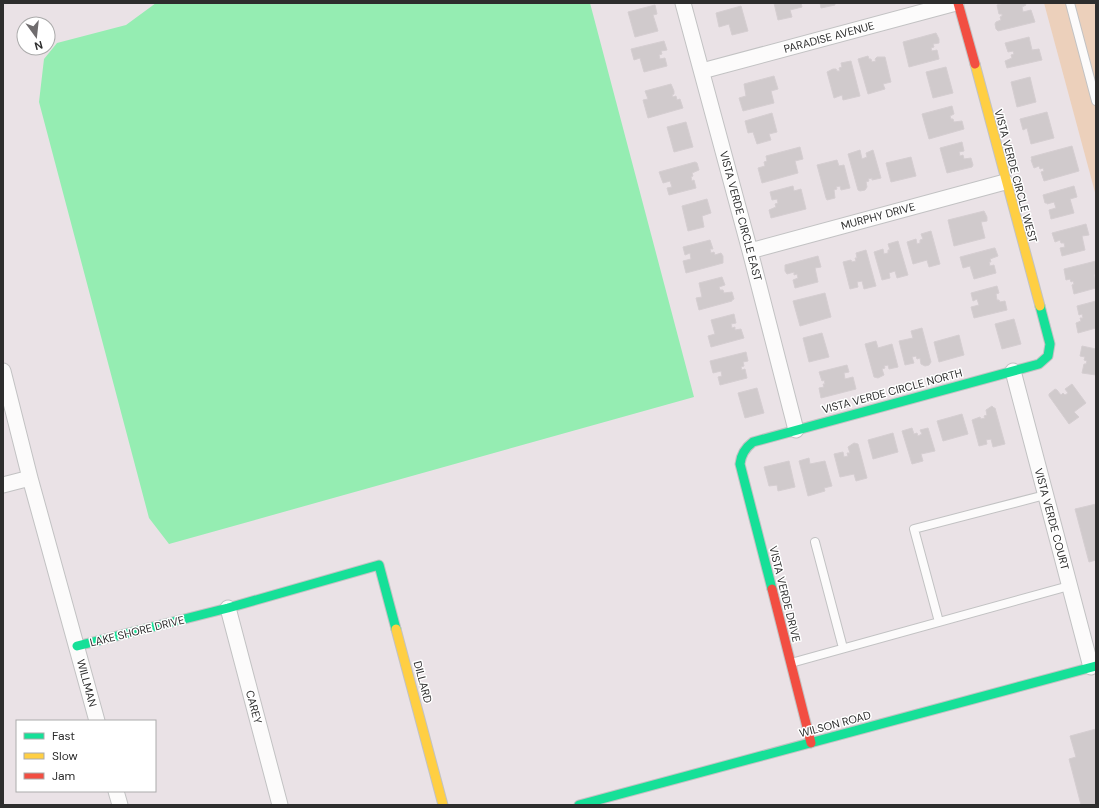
<svg xmlns="http://www.w3.org/2000/svg" width="1099" height="808" font-family="'DM Sans',sans-serif">
<style>
.pitch{fill:#ecd0bb}
.water{fill:#95edb2}
.building{fill:#d0cacc;stroke:#d5ced1}
.lines{fill:none;stroke-linecap:round;stroke-linejoin:round}
.lane-casing{stroke:#c2c2c3;stroke-width:10}
.street-casing{stroke:#c2c2c3;stroke-width:17}
.fast-casing{stroke:#c2c2c3;stroke-width:11}
.slow-casing{stroke:#c2c2c3;stroke-width:11}
.jam-casing{stroke:#c2c2c3;stroke-width:11}
.lane{stroke:#fcfbfb;stroke-width:8}
.street{stroke:#fcfbfb;stroke-width:15}
.fast{stroke:#16e098;stroke-width:9}
.slow{stroke:#ffcf43;stroke-width:9}
.jam{stroke:#f24e42;stroke-width:9}
.labels{text-anchor:middle;stroke-width:3;stroke-linejoin:round;paint-order:stroke}
.street-label{font-size:11px;fill:#2d2d2d;stroke:#fff}
</style>
<rect width="100%" height="100%" fill="#eae2e6"/>
<path class="pitch" d="M 1044,3 L 1096,3 L 1096,196 Z"/>
<path class="water" d="M 156,3 L 590,3 L 694,397 L 169,544 L 149,518 L 39,102 L 44,59 L 57,43 L 126,25 Z"/>
<path class="building" d="M 774,3 L 801,3 L 802,7 L 790,10 L 792,17 L 778,20 Z
M 820,3 L 835,3 L 835,5 L 821,8 Z
M 1005,3 L 1025,3 L 1026,5 L 1022,7 L 1023,12 L 1031,10 L 1035,22 L 998,31 L 996,29 L 995,24 L 996,22 L 1001,20 L 1000,17 L 1002,16 L 1002,14 L 999,14 L 997,5 Z
M 655,5 L 657,14 L 653,15 L 658,31 L 635,37 L 628,12 Z
M 741,6 L 748,31 L 732,35 L 729,24 L 719,27 L 716,13 Z
M 936,33 L 939,39 L 939,43 L 933,44 L 934,47 L 931,48 L 932,51 L 937,50 L 939,59 L 909,67 L 903,42 Z
M 1029,37 L 1032,50 L 1039,49 L 1042,60 L 1007,68 L 1005,61 L 1012,58 L 1011,55 L 1014,54 L 1013,51 L 1008,52 L 1005,43 Z
M 664,41 L 667,50 L 661,51 L 662,54 L 659,55 L 660,59 L 665,58 L 667,66 L 644,72 L 640,58 L 634,60 L 631,49 Z
M 868,56 L 869,59 L 871,59 L 872,62 L 876,61 L 875,59 L 877,57 L 885,57 L 891,82 L 883,84 L 885,89 L 868,94 L 858,59 Z
M 851,61 L 860,96 L 843,100 L 842,95 L 834,98 L 827,72 L 833,69 L 836,69 L 837,71 L 840,71 L 839,68 L 842,67 L 841,63 Z
M 946,67 L 953,93 L 933,98 L 926,72 Z
M 774,76 L 778,89 L 771,91 L 774,103 L 743,111 L 739,98 L 746,96 L 744,84 Z
M 1030,77 L 1036,102 L 1017,107 L 1011,82 Z
M 671,84 L 674,91 L 674,94 L 672,95 L 673,97 L 676,96 L 677,100 L 680,99 L 683,108 L 648,118 L 643,100 L 648,99 L 645,91 Z
M 952,106 L 954,114 L 950,116 L 951,119 L 953,119 L 954,122 L 962,121 L 964,129 L 929,139 L 922,114 Z
M 1047,112 L 1054,138 L 1031,144 L 1027,128 L 1023,130 L 1020,119 Z
M 772,113 L 777,132 L 769,134 L 771,140 L 757,144 L 753,132 L 748,133 L 745,121 Z
M 686,122 L 693,147 L 674,152 L 667,127 Z
M 962,142 L 964,151 L 959,152 L 960,156 L 963,155 L 964,159 L 971,158 L 973,165 L 972,167 L 947,173 L 940,148 Z
M 1072,146 L 1079,171 L 1044,181 L 1041,172 L 1044,171 L 1043,168 L 1040,169 L 1039,166 L 1034,168 L 1031,160 L 1032,159 L 1031,157 Z
M 800,147 L 803,159 L 795,161 L 798,173 L 762,183 L 758,168 L 765,166 L 764,162 L 767,161 L 766,156 Z
M 860,150 L 862,159 L 867,157 L 866,153 L 873,150 L 881,178 L 872,180 L 872,178 L 868,179 L 869,181 L 866,182 L 867,187 L 865,190 L 860,191 L 858,190 L 848,154 Z
M 911,157 L 916,176 L 891,182 L 886,163 Z
M 837,160 L 839,166 L 844,165 L 850,188 L 841,190 L 840,186 L 836,187 L 837,189 L 834,190 L 835,198 L 827,200 L 826,198 L 817,165 Z
M 695,162 L 697,163 L 699,170 L 692,173 L 693,176 L 691,177 L 692,181 L 694,180 L 696,188 L 669,195 L 667,188 L 672,187 L 670,181 L 663,183 L 659,172 Z
M 793,186 L 794,191 L 801,189 L 806,209 L 771,218 L 769,210 L 776,207 L 775,204 L 778,203 L 777,199 L 772,200 L 770,192 Z
M 1074,186 L 1077,197 L 1070,199 L 1074,213 L 1051,219 L 1049,210 L 1056,208 L 1054,202 L 1047,204 L 1047,203 L 1045,203 L 1043,195 Z
M 707,199 L 711,213 L 702,216 L 704,227 L 688,231 L 682,206 Z
M 984,211 L 987,217 L 987,221 L 981,222 L 985,238 L 954,246 L 948,220 Z
M 1086,224 L 1089,235 L 1082,236 L 1085,250 L 1062,256 L 1060,248 L 1065,247 L 1064,243 L 1061,243 L 1060,240 L 1055,242 L 1052,233 Z
M 931,231 L 940,264 L 929,267 L 927,260 L 913,264 L 907,242 L 916,239 L 917,244 L 920,243 L 920,240 L 923,239 L 921,234 Z
M 710,240 L 713,249 L 710,249 L 711,253 L 714,252 L 715,255 L 721,253 L 723,256 L 723,263 L 686,273 L 683,261 L 691,259 L 690,253 L 685,255 L 683,247 Z
M 898,241 L 908,275 L 897,278 L 895,271 L 889,273 L 890,278 L 882,280 L 874,252 L 883,249 L 884,254 L 888,253 L 888,250 L 890,250 L 888,244 Z
M 994,248 L 995,248 L 998,256 L 990,259 L 991,262 L 989,262 L 990,266 L 994,265 L 996,273 L 974,279 L 970,266 L 963,268 L 960,257 Z
M 866,250 L 876,286 L 864,289 L 862,281 L 857,282 L 858,287 L 850,289 L 843,262 L 851,260 L 852,262 L 856,261 L 855,258 L 857,258 L 856,253 Z
M 818,256 L 821,267 L 815,268 L 818,282 L 795,288 L 793,280 L 798,278 L 797,274 L 794,275 L 794,272 L 787,274 L 785,271 L 785,265 Z
M 1096,261 L 1096,274 L 1094,275 L 1096,280 L 1096,288 L 1074,294 L 1072,285 L 1074,284 L 1073,281 L 1071,282 L 1070,279 L 1066,280 L 1064,269 Z
M 722,277 L 725,285 L 719,287 L 720,290 L 723,290 L 724,293 L 732,292 L 734,299 L 732,300 L 732,301 L 699,310 L 696,298 L 702,297 L 699,283 Z
M 997,286 L 999,293 L 996,294 L 997,300 L 999,300 L 1000,302 L 1005,301 L 1007,310 L 974,318 L 971,307 L 979,305 L 977,299 L 973,301 L 971,293 Z
M 825,293 L 831,317 L 800,326 L 793,301 Z
M 1096,301 L 1096,328 L 1078,333 L 1076,323 L 1081,321 L 1080,318 L 1083,318 L 1082,314 L 1079,315 L 1077,306 Z
M 734,314 L 736,323 L 731,324 L 732,328 L 735,327 L 735,330 L 741,329 L 744,338 L 711,347 L 708,336 L 715,334 L 711,320 Z
M 1014,319 L 1021,344 L 1002,349 L 995,324 Z
M 922,328 L 931,362 L 929,365 L 925,366 L 921,364 L 920,358 L 917,359 L 916,356 L 912,357 L 914,363 L 905,365 L 899,341 L 913,338 L 911,331 Z
M 822,333 L 829,357 L 809,362 L 803,338 Z
M 959,335 L 964,355 L 939,362 L 934,342 Z
M 876,341 L 878,348 L 892,344 L 898,367 L 889,369 L 888,365 L 884,366 L 885,368 L 882,369 L 884,375 L 878,378 L 874,377 L 865,344 Z
M 1082,346 L 1096,349 L 1096,375 L 1082,373 L 1084,364 L 1086,364 L 1087,361 L 1084,360 L 1085,357 L 1080,356 Z
M 746,352 L 748,361 L 743,362 L 744,366 L 741,367 L 742,370 L 745,369 L 747,378 L 720,385 L 718,377 L 722,376 L 721,371 L 713,373 L 710,361 Z
M 847,365 L 849,372 L 844,373 L 845,379 L 853,377 L 856,389 L 821,398 L 819,388 L 824,387 L 823,384 L 825,384 L 824,380 L 822,381 L 819,372 Z
M 1072,384 L 1086,403 L 1074,412 L 1079,417 L 1069,424 L 1049,396 L 1049,394 L 1055,389 L 1057,390 L 1061,395 L 1063,393 L 1065,395 L 1068,393 L 1065,389 Z
M 757,388 L 764,413 L 745,418 L 738,393 Z
M 992,406 L 994,408 L 995,408 L 1005,444 L 993,447 L 991,439 L 986,440 L 987,444 L 979,446 L 972,420 L 980,417 L 981,419 L 985,418 L 984,416 L 987,415 L 986,410 Z
M 962,414 L 968,434 L 943,441 L 937,421 Z
M 912,428 L 914,434 L 917,433 L 918,436 L 922,434 L 920,430 L 928,428 L 935,451 L 921,454 L 923,461 L 912,464 L 902,431 Z
M 893,433 L 898,452 L 873,459 L 868,440 Z
M 854,443 L 858,444 L 867,478 L 856,481 L 854,474 L 840,477 L 834,454 L 843,452 L 844,457 L 848,456 L 847,453 L 850,453 L 848,447 Z
M 809,458 L 810,464 L 825,461 L 832,486 L 824,488 L 825,491 L 808,496 L 799,461 Z
M 789,461 L 795,487 L 778,491 L 777,485 L 769,486 L 764,467 Z
M 1096,504 L 1096,560 L 1089,562 L 1075,509 Z
M 1096,729 L 1096,805 L 1081,805 L 1069,759 L 1076,757 L 1070,736 Z"/>
<g class="lines">
<defs>
<path id="lane" d="M 1070,3 L 1096,101
M 815,542 L 843,648
M 939,622 L 914,529 L 1045,495
M 791,663 L 1069,586"/>
<path id="street" d="M 683,3 L 750,251 L 796,430
M 702,71 L 956,3
M 750,251 L 1005,182
M 3,371 L 30,478 L 97,721
M 1013,371 L 1091,667
M 3,485 L 30,478
M 228,608 L 280,805
M 116,791 L 120,805"/>
<path id="fast" d="M 772,589 L 740,464 C 741,454 745,448 753,442 L 1039,364 L 1048,356 L 1050,344 L 1040,306
M 77,646 L 228,608 L 379,565 L 396,629
M 579,805 L 1096,666"/>
<path id="slow" d="M 975,64 L 1040,306
M 396,629 L 443,805"/>
<path id="jam" d="M 958,3 L 975,64
M 772,589 L 811,743"/>
</defs>
<use href="#lane" class="lane-casing"/>
<use href="#street" class="street-casing"/>
<use href="#fast" class="fast-casing"/>
<use href="#slow" class="slow-casing"/>
<use href="#jam" class="jam-casing"/>
<use href="#lane" class="lane"/>
<use href="#street" class="street"/>
<use href="#fast" class="fast"/>
<use href="#slow" class="slow"/>
<use href="#jam" class="jam"/>
</g>
<g class="labels">
<g class="street-label">
<text transform="translate(829 37) rotate(-15)" y="4">PARADISE AVENUE</text>
<text transform="translate(1016 176) rotate(75)" y="4">VISTA VERDE CIRCLE WEST</text>
<text transform="translate(741 216) rotate(75)" y="4">VISTA VERDE CIRCLE EAST</text>
<text transform="translate(878 216) rotate(-15)" y="4">MURPHY DRIVE</text>
<text transform="translate(892 391) rotate(-15)" y="4">VISTA VERDE CIRCLE NORTH</text>
<text transform="translate(1052 519) rotate(75)" y="4">VISTA VERDE COURT</text>
<text transform="translate(785 594) rotate(76)" y="4">VISTA VERDE DRIVE</text>
<text transform="translate(137 631) rotate(-14)" y="4">LAKE SHORE DRIVE</text>
<text transform="translate(423 682) rotate(75)" y="4">DILLARD</text>
<text transform="translate(87 683) rotate(75)" y="4">WILLMAN</text>
<text transform="translate(254 707) rotate(75)" y="4">CAREY</text>
<text transform="translate(835 724) rotate(-15)" y="4">WILSON ROAD</text>
</g>
</g>
<rect width="1099" height="808" fill="none" stroke="#2d2d2d" stroke-width="8"/>
<rect x="16" y="720" width="140" height="72" fill="#ffffff" stroke="#ababab"/>
<rect x="24" y="733" width="20" height="6" fill="#16e098" stroke="#ababab"/>
<text x="52" y="740" font-size="12" fill="#2d2d2d">Fast</text>
<rect x="24" y="753" width="20" height="6" fill="#ffcf43" stroke="#ababab"/>
<text x="52" y="760" font-size="12" fill="#2d2d2d">Slow</text>
<rect x="24" y="773" width="20" height="6" fill="#f24e42" stroke="#ababab"/>
<text x="52" y="780" font-size="12" fill="#2d2d2d">Jam</text>
<g transform="translate(36 36) rotate(165)"><circle r="19" fill="#ffffff" stroke="#ababab"/>
<path d="M0-3L7 15L0 10L-7 15Z" fill="#6f6c6e"/>
<text y="-6" font-size="11" font-weight="bold" text-anchor="middle" fill="#2d2d2d">N</text>
</g>
</svg>
